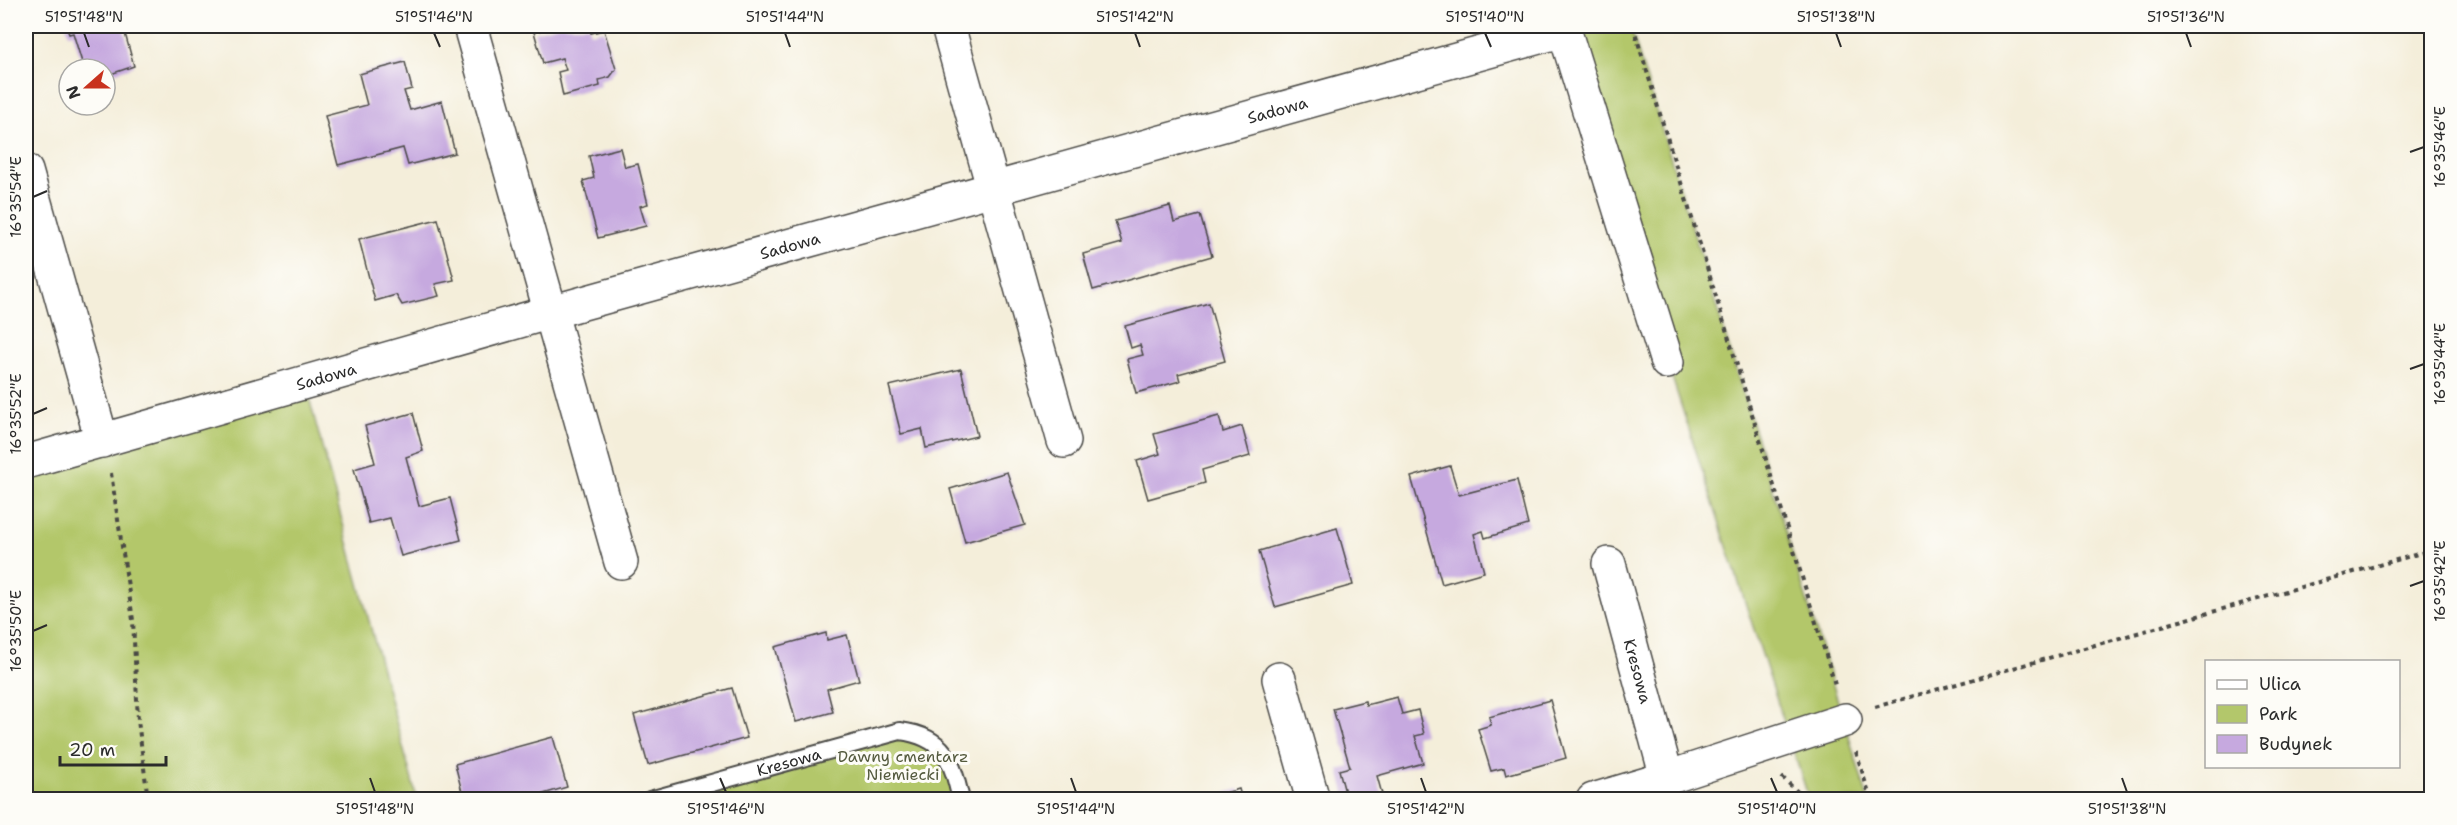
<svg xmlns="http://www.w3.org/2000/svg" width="2457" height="825" font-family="'Shantell Sans',sans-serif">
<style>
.green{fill:#b3c76b;stroke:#6f794b;stroke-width:1.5}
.building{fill:#c6a9df}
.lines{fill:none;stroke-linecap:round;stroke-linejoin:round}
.lane-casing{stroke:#494845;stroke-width:20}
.street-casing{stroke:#494845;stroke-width:36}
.path{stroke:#494845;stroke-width:4;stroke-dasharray:4.5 4.5;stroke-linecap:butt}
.lane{stroke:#fff;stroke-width:16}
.street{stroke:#fff;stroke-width:33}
.ticks{fill:none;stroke:#2b2b2b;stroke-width:2}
.labels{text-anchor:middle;stroke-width:6;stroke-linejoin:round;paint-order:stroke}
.street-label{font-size:16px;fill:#2b2b2b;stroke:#fdfcf7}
.park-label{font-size:16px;fill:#545a3e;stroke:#fdfcf7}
.neatline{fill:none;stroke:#2b2b2b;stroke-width:2}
.ticks-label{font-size:15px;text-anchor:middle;fill:#2b2b2b}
</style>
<rect width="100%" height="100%" fill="#fdfcf7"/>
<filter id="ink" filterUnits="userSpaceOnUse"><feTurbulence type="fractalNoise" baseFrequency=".0167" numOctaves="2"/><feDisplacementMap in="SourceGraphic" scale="12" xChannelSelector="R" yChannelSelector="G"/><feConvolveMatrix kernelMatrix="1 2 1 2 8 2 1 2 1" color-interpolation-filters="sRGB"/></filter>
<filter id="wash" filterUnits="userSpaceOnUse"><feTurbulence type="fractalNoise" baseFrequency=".008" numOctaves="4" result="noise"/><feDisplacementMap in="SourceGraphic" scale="24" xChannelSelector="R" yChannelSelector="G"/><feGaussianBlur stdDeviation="1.35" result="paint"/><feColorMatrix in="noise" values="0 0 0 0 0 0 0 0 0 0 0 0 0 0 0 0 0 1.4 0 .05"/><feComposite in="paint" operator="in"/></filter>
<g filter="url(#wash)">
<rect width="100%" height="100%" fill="#f4eeda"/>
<path class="green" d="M 1563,26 L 1630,26 L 1868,799 L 1809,799 L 1667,362 Z
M 305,383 L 417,799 L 26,800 L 26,462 Z
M 883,735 L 933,741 L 961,800 L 650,800 Z"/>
<g id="blocks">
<path class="building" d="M 66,26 L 123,26 L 134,66 L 105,76 L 105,69 L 84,69 L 73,33 L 69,34 Z
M 558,26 L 589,26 L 591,33 L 604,30 L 616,69 L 610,77 L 599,80 L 600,86 L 563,96 L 558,72 L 566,70 L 562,58 L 543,63 L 534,32 Z
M 405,62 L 412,89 L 404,91 L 410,110 L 442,101 L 455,153 L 408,165 L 403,148 L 338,165 L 325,116 L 367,105 L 359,74 Z
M 620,148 L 625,167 L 638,164 L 648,204 L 640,206 L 646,226 L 598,238 L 583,181 L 594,178 L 589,156 Z
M 1170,206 L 1174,222 L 1200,215 L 1212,256 L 1093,290 L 1083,254 L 1122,243 L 1115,221 Z
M 438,219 L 454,280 L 435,284 L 439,296 L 402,305 L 396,295 L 375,301 L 359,239 Z
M 1209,303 L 1225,361 L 1178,374 L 1180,381 L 1136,393 L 1127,359 L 1143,355 L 1140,345 L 1131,348 L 1125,326 Z
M 961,369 L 977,436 L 926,448 L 922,429 L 901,434 L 889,386 Z
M 413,413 L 423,451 L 406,457 L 419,506 L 450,498 L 461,540 L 401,556 L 390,518 L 369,523 L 354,469 L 375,463 L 365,426 Z
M 1219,416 L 1223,432 L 1242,426 L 1250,456 L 1202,470 L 1205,483 L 1148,499 L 1137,461 L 1160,454 L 1154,434 Z
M 1450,466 L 1459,495 L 1517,480 L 1528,525 L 1485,538 L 1483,531 L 1474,534 L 1484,572 L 1442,584 L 1411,477 Z
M 1007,472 L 1025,525 L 965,542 L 950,489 Z
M 1337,528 L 1353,585 L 1275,607 L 1259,551 Z
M 826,633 L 827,640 L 847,635 L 859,680 L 827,689 L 833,712 L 796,722 L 775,647 Z
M 732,688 L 747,738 L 648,765 L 634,715 Z
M 1397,697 L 1402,714 L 1418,710 L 1424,734 L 1415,736 L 1423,763 L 1377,776 L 1382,794 L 1362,800 L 1347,800 L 1339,770 L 1350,767 L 1333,709 L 1365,701 L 1366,705 Z
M 1550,700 L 1566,758 L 1506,775 L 1504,768 L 1491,771 L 1478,729 L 1491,725 L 1489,717 Z
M 553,737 L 567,787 L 523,800 L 464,800 L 455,764 Z
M 1239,789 L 1242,800 L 1204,800 L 1204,799 Z"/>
</g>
</g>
<g filter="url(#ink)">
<use href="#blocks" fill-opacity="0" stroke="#494845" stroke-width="1.5"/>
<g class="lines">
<defs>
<g id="lane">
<path id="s1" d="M 650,800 L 900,731 C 945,737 952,760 961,800"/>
</g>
<g id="street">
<path d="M 470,26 L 621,562"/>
<path d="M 948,26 L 1064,441"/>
<path d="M 1563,26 L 1667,362"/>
<path d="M 26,171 L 102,441"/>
<path id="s2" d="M 26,462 L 551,312 L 1564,30"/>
<path id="s3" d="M 1609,564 L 1667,778"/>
<path d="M 1279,679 L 1313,800"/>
<path d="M 1593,800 L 1667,778 L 1845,720"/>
</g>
</defs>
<use href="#lane" class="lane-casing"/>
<use href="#street" class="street-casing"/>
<path class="path" d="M 1633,26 L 1836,688
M 111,473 L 133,620 L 138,720 L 148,800
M 1875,707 L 2432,550
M 1856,752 L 1871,800
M 1782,777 L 1806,800"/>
<use href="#lane" class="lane"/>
<use href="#street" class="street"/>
</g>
</g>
<path class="ticks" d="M 84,33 L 89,47M 434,33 L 440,47M 785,33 L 790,47M 1135,33 L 1140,47M 1485,33 L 1491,47M 1836,33 L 1841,47M 2186,33 L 2191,47M 2410,152 L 2424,147M 33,197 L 47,191M 2410,369 L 2424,364M 33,414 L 47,408M 2410,586 L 2424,581M 33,631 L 47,625M 370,778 L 375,792M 720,778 L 726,792M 1071,778 L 1076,792M 1421,778 L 1426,792M 1771,778 L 1777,792M 2122,778 L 2127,792"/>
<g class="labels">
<g class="street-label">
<text dy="6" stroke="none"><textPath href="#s2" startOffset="1300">Sadowa</textPath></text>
<text dy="6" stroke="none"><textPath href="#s2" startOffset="794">Sadowa</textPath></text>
<text dy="6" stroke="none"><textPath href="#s2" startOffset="312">Sadowa</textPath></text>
<text dy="6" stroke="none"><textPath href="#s3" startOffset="111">Kresowa</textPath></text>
<text dy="6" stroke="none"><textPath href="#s1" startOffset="144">Kresowa</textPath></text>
</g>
<g class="park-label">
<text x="903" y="762">Dawny cmentarz<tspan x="903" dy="18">Niemiecki</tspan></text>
</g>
</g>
<rect width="2457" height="825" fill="none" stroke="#fdfcf7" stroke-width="66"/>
<rect x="2205" y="660" width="195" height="108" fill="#fdfcf7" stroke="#a9a8a5" stroke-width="1.5"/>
<rect x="2217" y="680" width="30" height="9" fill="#ffffff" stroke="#a9a8a5" stroke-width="1.5"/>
<text x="2259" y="690" font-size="18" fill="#2b2b2b">Ulica</text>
<rect x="2217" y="705" width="30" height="18" fill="#b3c76b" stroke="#a9a8a5" stroke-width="1.5"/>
<text x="2259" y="720" font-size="18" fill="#2b2b2b">Park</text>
<rect x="2217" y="735" width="30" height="18" fill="#c6a9df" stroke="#a9a8a5" stroke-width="1.5"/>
<text x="2259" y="750" font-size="18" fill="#2b2b2b">Budynek</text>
<g transform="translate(87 87) rotate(249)"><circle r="28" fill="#fdfcf7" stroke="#a9a8a5" stroke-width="1.5"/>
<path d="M0-4.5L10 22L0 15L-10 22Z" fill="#c8321e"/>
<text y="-9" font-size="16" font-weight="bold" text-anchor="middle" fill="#2b2b2b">N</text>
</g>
<path d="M60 756v9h106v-9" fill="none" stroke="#2b2b2b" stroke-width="3"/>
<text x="69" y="756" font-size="18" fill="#2b2b2b" stroke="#fdfcf7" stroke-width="4.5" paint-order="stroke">20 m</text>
<rect x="33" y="33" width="2391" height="759" class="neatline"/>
<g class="ticks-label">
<text x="84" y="22">51°51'48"N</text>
<text x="434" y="22">51°51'46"N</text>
<text x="785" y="22">51°51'44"N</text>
<text x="1135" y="22">51°51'42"N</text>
<text x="1485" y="22">51°51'40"N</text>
<text x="1836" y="22">51°51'38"N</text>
<text x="2186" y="22">51°51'36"N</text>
<text transform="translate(2440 147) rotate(-90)" y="5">16°35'46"E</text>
<text transform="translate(16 197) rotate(-90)" y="5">16°35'54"E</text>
<text transform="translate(2440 364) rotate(-90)" y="5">16°35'44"E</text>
<text transform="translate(16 414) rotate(-90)" y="5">16°35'52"E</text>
<text transform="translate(2440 581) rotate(-90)" y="5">16°35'42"E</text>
<text transform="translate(16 631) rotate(-90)" y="5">16°35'50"E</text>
<text x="375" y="814">51°51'48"N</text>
<text x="726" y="814">51°51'46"N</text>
<text x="1076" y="814">51°51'44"N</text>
<text x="1426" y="814">51°51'42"N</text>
<text x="1777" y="814">51°51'40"N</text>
<text x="2127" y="814">51°51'38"N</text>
</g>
</svg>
